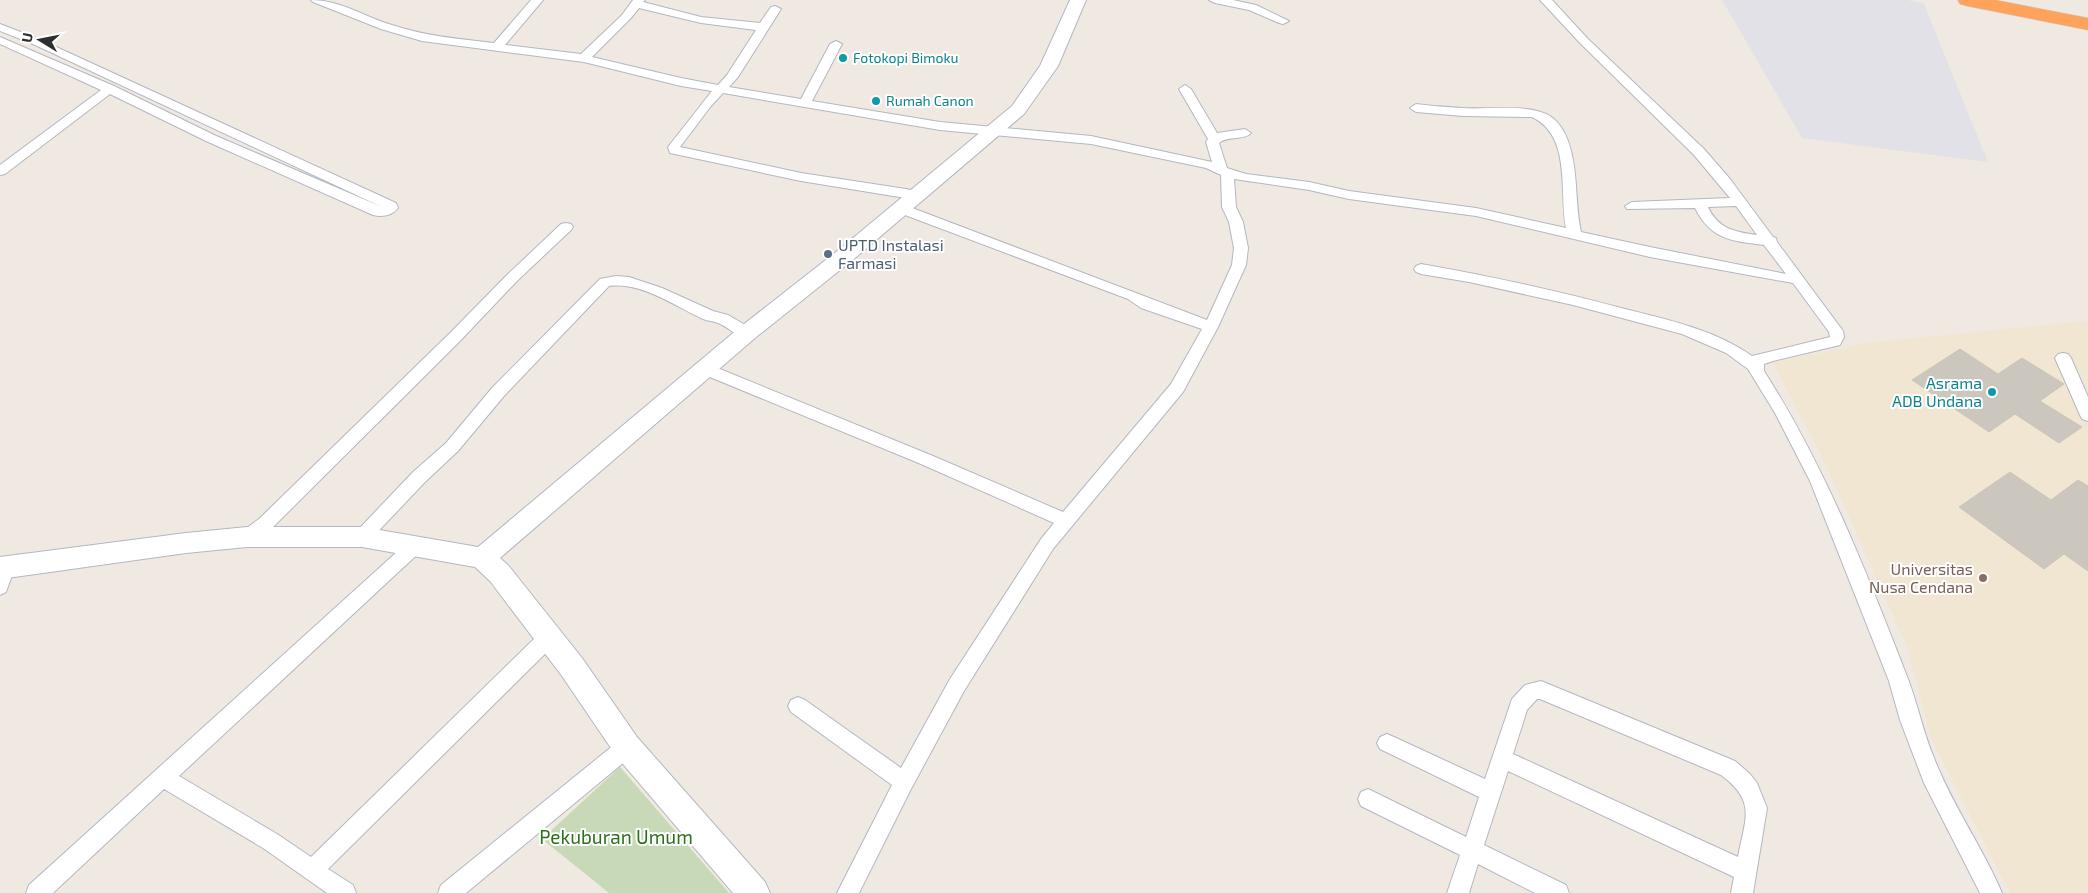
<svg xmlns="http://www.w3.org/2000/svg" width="2088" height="893" font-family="'Exo 2',sans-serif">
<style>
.industrial{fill:#e3e1e8}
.education{fill:#f0e6d1}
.cemetery{fill:#c8d9b8}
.building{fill:#cbc7bf;stroke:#cbc5ba}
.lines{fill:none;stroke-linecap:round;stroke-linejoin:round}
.street-casing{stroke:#b4b7c1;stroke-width:2}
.secondary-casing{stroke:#b4b7c1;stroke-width:2}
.highway-casing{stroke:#c9c9c9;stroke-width:1}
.street{fill:#fff;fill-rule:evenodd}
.secondary{fill:#fff;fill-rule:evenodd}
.highway{fill:#ffa35c;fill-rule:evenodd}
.culture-dot{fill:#0f9aa8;stroke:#fff;stroke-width:2}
.service-dot{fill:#5c6f8a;stroke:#fff;stroke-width:2}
.education-dot{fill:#8d6e63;stroke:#fff;stroke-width:2}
.labels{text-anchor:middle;stroke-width:4;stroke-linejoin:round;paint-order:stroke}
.far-culture-label{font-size:14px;fill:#0d838f;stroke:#fff;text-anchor:start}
.service-label{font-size:16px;fill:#4e5e75;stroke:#fff;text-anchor:start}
.culture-label{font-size:16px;fill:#0d838f;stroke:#fff;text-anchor:end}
.education-label{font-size:16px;fill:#785e54;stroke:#fff;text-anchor:end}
.near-park-label{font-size:19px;fill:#2c6e1b;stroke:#fff}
</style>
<rect width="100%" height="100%" fill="#efe9e1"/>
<path class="industrial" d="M 1722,0 L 1908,0 L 1924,4 L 1988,162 L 1802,138 Z"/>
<path class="education" d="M 2088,321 L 2088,893 L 2010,893 L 1930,736 L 1907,646 L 1822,456 L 1773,363 L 1866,343 Z"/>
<path class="cemetery" d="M 620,767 L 729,893 L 609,893 L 542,839 Z"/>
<path class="building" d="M 1960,349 L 1998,374 L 2022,358 L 2064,384 L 2040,401 L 2082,427 L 2059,443 L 2015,414 L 1989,432 L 1912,380 Z
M 2010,472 L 2051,500 L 2078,480 L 2088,486 L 2088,571 L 2064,554 L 2044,569 L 1959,507 Z"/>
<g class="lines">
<defs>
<path id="street" d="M 311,0 C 340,0 365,17 392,25 C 425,36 459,39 494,43 L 531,0 L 543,0 L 505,45 L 581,54 L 622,15 L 633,0 L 645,0 L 643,2 L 701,17 L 760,23 L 771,7 L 775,6 L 781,9 L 738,77 L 729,87 L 801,99 L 830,44 L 836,41 L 842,44 L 812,101 L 940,122 L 1091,136 L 1212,162 L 1206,142 L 1208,139 L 1179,89 L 1185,85 L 1191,89 L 1217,133 L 1245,129 L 1251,133 C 1243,141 1229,135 1219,143 L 1227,168 L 1246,174 L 1309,182 L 1349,191 L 1476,208 L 1566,228 C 1559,192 1572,136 1532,117 L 1463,116 L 1416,112 L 1410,108 L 1416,104 C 1431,106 1447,107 1462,108 C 1486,110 1529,103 1550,116 C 1561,123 1568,138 1571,151 C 1578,177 1575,205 1581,232 L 1650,247 L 1786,274 L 1764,245 C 1732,241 1711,240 1695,208 L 1627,209 L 1625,206 L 1632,202 L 1730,198 L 1694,155 L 1580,43 L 1540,0 L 1552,0 L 1588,39 L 1704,149 L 1730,179 L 1773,237 L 1776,238 L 1777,242 L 1843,331 L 1844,337 L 1840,345 L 1773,361 L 1764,364 L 1764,371 C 1825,466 1867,573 1908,679 C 1918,705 1923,732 1934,758 C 1952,805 1982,846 2002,893 L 1980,893 L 1924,783 L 1900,720 L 1889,681 L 1810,481 L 1775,413 L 1748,369 L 1726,353 L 1682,334 L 1573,305 L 1469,282 L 1421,274 L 1416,272 L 1414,269 L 1416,266 L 1421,264 C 1490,276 1558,291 1625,309 C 1669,320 1715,330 1752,356 L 1830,337 L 1829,332 L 1793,283 L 1650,257 L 1476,216 L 1349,199 L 1309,190 L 1234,179 L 1236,207 L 1243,222 L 1248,248 L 1246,265 L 1218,327 L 1183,392 L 1053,549 L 964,691 L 911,789 L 859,893 L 837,893 L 892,785 L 791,712 L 788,706 L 791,700 L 798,697 L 805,700 L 901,768 L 950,679 L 1041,539 L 1054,523 L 921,464 L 700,373 L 697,369 L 700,365 L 705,363 L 710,365 L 933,456 L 1063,512 L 1171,384 L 1202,329 L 1141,308 L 1128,299 L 897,212 L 895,209 L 902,205 L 907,206 L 1207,320 L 1232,265 L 1234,248 L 1229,222 L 1222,207 L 1221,175 L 1206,168 L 1091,144 L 940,130 L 723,93 L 711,106 L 680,147 L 801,173 L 906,189 L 923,193 L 925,196 L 918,200 L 801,181 L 670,153 L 668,147 L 712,91 L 681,86 L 584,62 L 422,41 L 381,29 L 313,2 ZM 639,8 L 701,23 L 756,30 L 727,75 L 718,85 L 681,78 L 592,57 L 630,19 ZM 1736,206 L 1757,235 C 1735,232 1718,229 1708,207 Z
M 1209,0 L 1233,0 L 1256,5 L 1289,21 L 1283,24 L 1279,23 L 1249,10 L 1215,3 Z
M 0,24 L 41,40 L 396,203 L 398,208 C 392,216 382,217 373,215 L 206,141 L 110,94 L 5,174 L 0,175 L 0,165 L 101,90 L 0,44 L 0,37 L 114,86 L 214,135 L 382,207 L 33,44 L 0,31 Z
M 566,223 L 571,224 L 573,227 L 571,230 L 517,281 L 460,341 L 271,529 C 262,536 253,546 241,542 L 238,537 L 241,532 L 259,519 L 450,333 L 507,275 L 561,224 Z
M 616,276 L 629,277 L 662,288 L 713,311 L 728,315 L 752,329 L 754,333 L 752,337 C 739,341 730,327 718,323 C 713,321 708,321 703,319 C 674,306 643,282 609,286 L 504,396 L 458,451 L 425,482 L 368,542 L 362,544 L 356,542 L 353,537 L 356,532 L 413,472 L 446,443 L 492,388 L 600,279 Z
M 2063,353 L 2068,354 L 2071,358 L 2088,397 L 2088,421 L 2082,419 L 2080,415 L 2055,358 L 2058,354 Z
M 415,539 L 421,541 L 424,546 L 421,551 L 179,776 L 277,834 L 311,857 L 541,632 L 548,630 L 555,632 L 557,638 L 555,644 L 328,869 L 353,885 L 356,893 L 327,893 L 263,848 L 164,789 L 53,893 L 26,893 L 29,885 L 409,541 Z
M 6,560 L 12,562 L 15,567 L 6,592 L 0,595 L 0,562 Z
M 1541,681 L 1735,761 L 1750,774 L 1757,783 L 1767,808 L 1753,893 L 1731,893 L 1734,877 L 1508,771 L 1484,845 L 1566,885 L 1569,893 L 1535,893 L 1478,864 L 1469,893 L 1447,893 L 1460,855 L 1361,806 L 1358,799 L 1361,792 L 1368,789 L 1466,837 L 1479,797 L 1380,749 L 1377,743 L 1380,737 L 1387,734 L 1394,737 L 1485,779 L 1512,699 L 1525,685 ZM 1537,699 L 1540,699 L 1721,775 C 1757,802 1745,818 1738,857 L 1513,754 L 1527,710 Z
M 627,738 L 634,740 L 637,747 L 634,754 L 466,893 L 438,893 L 441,885 L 620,740 Z"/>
<path id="secondary" d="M 1070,0 L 1086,0 L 1058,66 L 1024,114 L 855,258 L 755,338 L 500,558 L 508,565 L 582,658 L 637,737 L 765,882 L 770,893 L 733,893 L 617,757 L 562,676 L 490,581 L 475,567 L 362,547 L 247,547 L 186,553 L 0,579 L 0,557 L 186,533 L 247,527 L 362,527 L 478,547 L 739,328 L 841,248 L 1012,106 L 1040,66 Z"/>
<path id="highway" d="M 1958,0 L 1995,0 L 2088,18 L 2088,30 L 1967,6 L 1960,4 Z"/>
</defs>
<use href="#street" class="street-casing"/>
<use href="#secondary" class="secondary-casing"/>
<use href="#highway" class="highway-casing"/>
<use href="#street" class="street"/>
<use href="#secondary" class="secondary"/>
<use href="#highway" class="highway"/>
</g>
<g class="culture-dot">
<circle cx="843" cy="58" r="5"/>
<circle cx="876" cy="101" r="5"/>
<circle cx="1992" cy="392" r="5"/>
</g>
<circle class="service-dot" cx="828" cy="254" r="5"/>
<circle class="education-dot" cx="1983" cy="578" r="5"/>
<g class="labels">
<g class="far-culture-label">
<text x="853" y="63">Fotokopi Bimoku</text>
<text x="886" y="106">Rumah Canon</text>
</g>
<g class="service-label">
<text x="838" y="251">UPTD Instalasi<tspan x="838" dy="18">Farmasi</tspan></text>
</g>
<g class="culture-label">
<text x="1982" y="389">Asrama<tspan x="1982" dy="18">ADB Undana</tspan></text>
</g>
<g class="education-label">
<text x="1973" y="575">Universitas<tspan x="1973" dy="18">Nusa Cendana</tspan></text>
</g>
<g class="near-park-label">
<text x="616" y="844">Pekuburan Umum</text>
</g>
</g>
<g transform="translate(40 40) rotate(280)" stroke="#ffffff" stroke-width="4" paint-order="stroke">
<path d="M0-4L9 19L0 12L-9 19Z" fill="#2e2e2e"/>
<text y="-8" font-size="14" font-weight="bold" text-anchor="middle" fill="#2e2e2e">U</text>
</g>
</svg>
